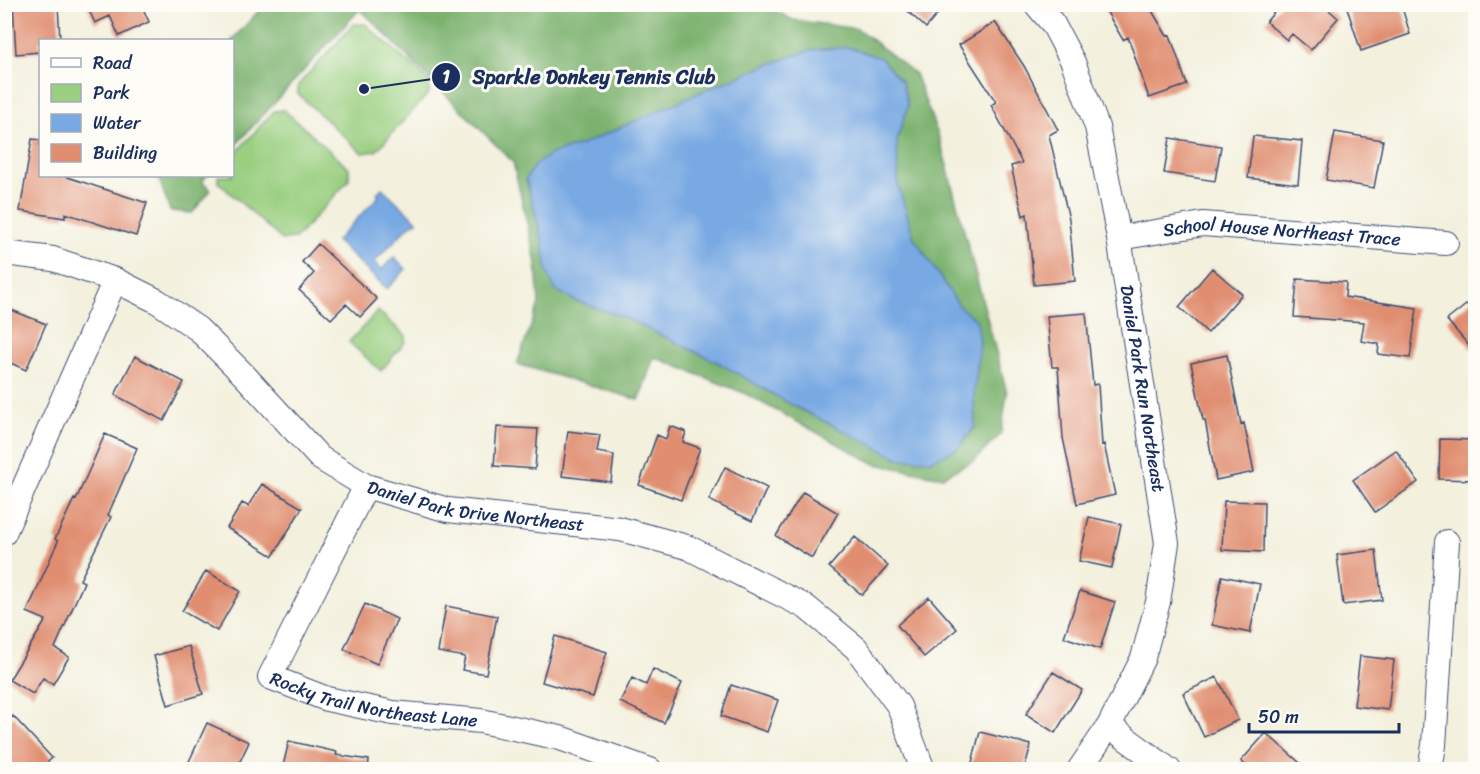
<svg xmlns="http://www.w3.org/2000/svg" width="1480" height="774" font-family="Sriracha,sans-serif">
<style>
.green{fill:#9acf80;stroke:#5a7f6f;stroke-width:1.5}
.forest{fill:#7bb26e;stroke:#4b7066;stroke-width:1.5}
.water{fill:#78a9e3;stroke:#4a6ca0;stroke-width:1.5}
.building{fill:#e08d70}
.lines{fill:none;stroke-linecap:round;stroke-linejoin:round}
.minor-casing{stroke:#3b4c71;stroke-width:26}
.minor{stroke:#fff;stroke-width:24}
.labels{text-anchor:middle;stroke-width:6;stroke-linejoin:round;paint-order:stroke}
.street-label{font-size:18px;fill:#1b2f5e;stroke:#fdfcf7}
.leader{fill:none;stroke:#1b2f5e;stroke-width:2}
.callout-dot{fill:#1b2f5e;stroke:#fdfcf7;stroke-width:2}
.mark-label{font-size:18px;text-anchor:middle;font-weight:bold;fill:#fff}
.callout-label{font-size:20px;text-anchor:middle;font-weight:bold;fill:#1b2f5e;stroke:#fdfcf7;stroke-width:6;stroke-linejoin:round;paint-order:stroke}
</style>
<rect width="100%" height="100%" fill="#fdfcf7"/>
<filter id="ink" filterUnits="userSpaceOnUse"><feTurbulence type="fractalNoise" baseFrequency=".0167" numOctaves="2"/><feDisplacementMap in="SourceGraphic" scale="12" xChannelSelector="R" yChannelSelector="G"/><feConvolveMatrix kernelMatrix="1 2 1 2 8 2 1 2 1" color-interpolation-filters="sRGB"/></filter>
<filter id="wash" filterUnits="userSpaceOnUse"><feTurbulence type="fractalNoise" baseFrequency=".008" numOctaves="4" result="noise"/><feDisplacementMap in="SourceGraphic" scale="24" xChannelSelector="R" yChannelSelector="G"/><feGaussianBlur stdDeviation="1.35" result="paint"/><feColorMatrix in="noise" values="0 0 0 0 0 0 0 0 0 0 0 0 0 0 0 0 0 1.4 0 .05"/><feComposite in="paint" operator="in"/></filter>
<g filter="url(#wash)">
<rect width="100%" height="100%" fill="#f3f0dd"/>
<path class="green" d="M 354,24 L 365,24 L 429,81 L 429,93 L 376,151 L 362,153 L 298,94 L 298,85 Z
M 284,110 L 349,168 L 349,180 L 295,239 L 282,240 L 218,182 L 218,176 L 232,176 L 233,156 L 274,111 Z
M 378,311 L 406,336 L 405,342 L 381,371 L 349,342 Z"/>
<path class="forest" d="M 265,4 L 763,4 L 793,20 L 858,29 L 915,74 L 940,140 L 1007,393 L 1001,434 L 975,460 L 942,477 L 875,464 L 744,393 L 654,357 L 639,400 L 517,364 L 539,304 L 536,263 L 513,162 L 360,9 L 233,148 L 232,40 Z
M 158,176 L 207,176 L 202,181 L 211,190 L 192,213 L 170,211 Z"/>
<path class="water" d="M 848,47 L 881,58 L 902,82 L 908,106 L 897,140 L 898,184 L 914,238 L 960,307 L 977,321 L 980,342 L 974,396 L 975,427 L 957,449 L 931,460 L 900,459 L 792,405 L 717,362 L 623,317 L 576,301 L 555,290 L 547,272 L 543,243 L 526,179 L 534,166 L 550,154 L 581,145 L 705,90 L 767,65 L 810,50 Z
M 382,188 L 417,221 L 412,225 L 411,224 L 374,262 L 381,270 L 394,257 L 406,269 L 387,289 L 336,241 L 379,196 L 377,193 Z"/>
<g id="blocks">
<path class="building" d="M 13,4 L 58,4 L 60,40 L 40,40 L 40,52 L 16,54 Z
M 86,4 L 141,4 L 149,22 L 119,36 L 110,16 L 95,23 Z
M 900,4 L 946,4 L 926,28 Z
M 1102,4 L 1148,4 L 1167,36 L 1170,35 L 1187,85 L 1149,98 L 1128,37 L 1123,40 Z
M 1281,4 L 1322,4 L 1338,18 L 1311,50 L 1292,34 L 1287,40 L 1266,22 Z
M 1358,4 L 1401,4 L 1410,34 L 1361,51 L 1347,8 Z
M 995,22 L 1024,66 L 1058,130 L 1049,135 L 1069,219 L 1075,281 L 1034,285 L 1027,214 L 1023,216 L 1011,166 L 1022,163 L 991,105 L 996,102 L 959,45 Z
M 1335,132 L 1383,140 L 1374,188 L 1326,180 Z
M 1253,136 L 1302,141 L 1298,184 L 1248,178 Z
M 1170,138 L 1221,146 L 1215,181 L 1164,173 Z
M 32,139 L 40,140 L 40,176 L 64,176 L 147,203 L 136,236 L 65,213 L 65,218 L 20,211 Z
M 318,244 L 377,299 L 360,317 L 346,304 L 331,319 L 299,290 L 314,273 L 302,262 Z
M 1212,268 L 1242,294 L 1208,333 L 1179,307 Z
M 1297,279 L 1346,282 L 1345,297 L 1417,308 L 1410,358 L 1378,354 L 1379,344 L 1361,341 L 1364,322 L 1294,317 Z
M 1476,297 L 1476,354 L 1447,320 Z
M 4,307 L 46,324 L 26,370 L 4,360 Z
M 1086,313 L 1093,385 L 1098,384 L 1102,445 L 1104,444 L 1115,495 L 1077,504 L 1063,438 L 1058,367 L 1052,367 L 1047,316 Z
M 1227,355 L 1241,424 L 1244,423 L 1254,472 L 1216,480 L 1205,420 L 1203,420 L 1191,363 Z
M 135,356 L 184,382 L 164,421 L 115,395 Z
M 670,426 L 686,432 L 683,442 L 700,448 L 681,500 L 639,485 L 657,435 L 666,439 Z
M 497,427 L 538,429 L 535,469 L 494,466 Z
M 568,431 L 600,435 L 597,452 L 614,455 L 611,482 L 562,476 Z
M 105,434 L 137,448 L 108,515 L 111,517 L 80,580 L 84,582 L 55,648 L 69,657 L 53,684 L 43,678 L 33,694 L 9,680 L 46,620 L 27,612 L 58,541 L 55,539 L 74,499 L 76,500 Z
M 1440,439 L 1476,440 L 1476,480 L 1439,479 Z
M 1396,450 L 1418,482 L 1375,512 L 1353,480 Z
M 725,467 L 767,488 L 752,521 L 709,500 Z
M 262,484 L 302,508 L 273,556 L 227,528 L 242,503 L 248,506 Z
M 803,492 L 838,513 L 812,558 L 776,536 Z
M 1224,501 L 1264,502 L 1263,552 L 1222,550 Z
M 1089,517 L 1121,524 L 1112,568 L 1079,561 Z
M 855,537 L 888,566 L 862,595 L 829,567 Z
M 1376,550 L 1382,600 L 1343,605 L 1337,555 Z
M 206,571 L 240,591 L 217,631 L 182,611 Z
M 1222,576 L 1260,584 L 1250,633 L 1212,625 Z
M 1080,591 L 1115,602 L 1100,649 L 1064,637 Z
M 929,597 L 957,629 L 924,657 L 897,625 Z
M 365,604 L 397,619 L 377,664 L 344,649 Z
M 446,606 L 497,616 L 486,674 L 462,670 L 465,657 L 438,652 Z
M 555,636 L 607,652 L 593,697 L 542,682 Z
M 189,646 L 203,694 L 168,705 L 154,656 Z
M 1360,656 L 1394,660 L 1388,710 L 1354,706 Z
M 653,669 L 682,683 L 664,723 L 620,702 L 632,678 L 646,685 Z
M 1053,672 L 1082,690 L 1055,733 L 1026,714 Z
M 1217,677 L 1238,720 L 1204,737 L 1183,693 Z
M 731,685 L 778,700 L 767,732 L 721,716 Z
M 13,716 L 52,758 L 40,770 L 4,770 L 4,724 Z
M 207,723 L 249,742 L 236,770 L 185,770 Z
M 980,732 L 1031,745 L 1024,770 L 970,770 Z
M 1266,733 L 1308,770 L 1250,770 L 1241,761 Z
M 289,741 L 337,752 L 336,755 L 369,760 L 368,770 L 282,770 Z"/>
</g>
</g>
<g filter="url(#ink)">
<use href="#blocks" fill-opacity="0" stroke="#3b4c71" stroke-width="1.5"/>
<g class="lines">
<defs>
<g id="minor">
<path id="s1" d="M 1036,4 L 1053,24 L 1073,62 L 1097,127 L 1119,238 L 1167,543 L 1158,602 L 1143,658 L 1109,726 L 1079,770"/>
<path id="s2" d="M 1119,238 L 1203,224 L 1446,243"/>
<path id="s3" d="M 4,253 L 53,259 L 115,280 L 157,301 L 198,329 L 245,376 L 320,458 L 366,486 L 448,510 L 620,529 L 687,547 L 806,607 L 856,648 L 899,706 L 923,770"/>
<path id="s4" d="M 366,486 L 270,677 L 327,699 L 393,713 L 481,721 L 560,738 L 650,770"/>
<path d="M 4,533 L 115,280"/>
<path d="M 1109,726 L 1169,770"/>
<path d="M 1430,770 L 1434,745 L 1447,542"/>
</g>
</defs>
<use href="#minor" class="minor-casing"/>
<use href="#minor" class="minor"/>
</g>
</g>
<g class="labels">
<g class="street-label">
<text dy="6" stroke="none"><textPath href="#s2" startOffset="164">School House Northeast Trace</textPath></text>
<text dy="6" stroke="none"><textPath href="#s1" startOffset="404">Daniel Park Run Northeast</textPath></text>
<text dy="6" stroke="none"><textPath href="#s3" startOffset="555">Daniel Park Drive Northeast</textPath></text>
<text dy="6" stroke="none"><textPath href="#s4" startOffset="321">Rocky Trail Northeast Lane</textPath></text>
</g>
</g>
<path class="leader" d="M364 89L446 77"/>
<g class="callout-dot">
<circle cx="364" cy="89" r="6"/>
<circle cx="446" cy="77" r="15"/>
</g>
<g class="mark-label">
<text x="446" y="83">1</text>
</g>
<g class="callout-label">
<text x="594" y="84">Sparkle Donkey Tennis Club</text>
</g>
<rect width="1480" height="774" fill="none" stroke="#fdfcf7" stroke-width="24"/>
<rect x="39" y="39" width="195" height="138" fill="#fdfcf7" stroke="#a3aaba" stroke-width="1.5"/>
<rect x="51" y="58" width="30" height="9" fill="#ffffff" stroke="#a3aaba" stroke-width="1.5"/>
<text x="93" y="69" font-size="18" fill="#1b2f5e">Road</text>
<rect x="51" y="84" width="30" height="18" fill="#9acf80" stroke="#a3aaba" stroke-width="1.5"/>
<text x="93" y="99" font-size="18" fill="#1b2f5e">Park</text>
<rect x="51" y="114" width="30" height="18" fill="#78a9e3" stroke="#a3aaba" stroke-width="1.5"/>
<text x="93" y="129" font-size="18" fill="#1b2f5e">Water</text>
<rect x="51" y="144" width="30" height="18" fill="#e08d70" stroke="#a3aaba" stroke-width="1.5"/>
<text x="93" y="159" font-size="18" fill="#1b2f5e">Building</text>
<path d="M1249 723v9h150v-9" fill="none" stroke="#1b2f5e" stroke-width="3"/>
<text x="1258" y="723" font-size="18" fill="#1b2f5e" stroke="#fdfcf7" stroke-width="4.5" paint-order="stroke">50 m</text>
</svg>
